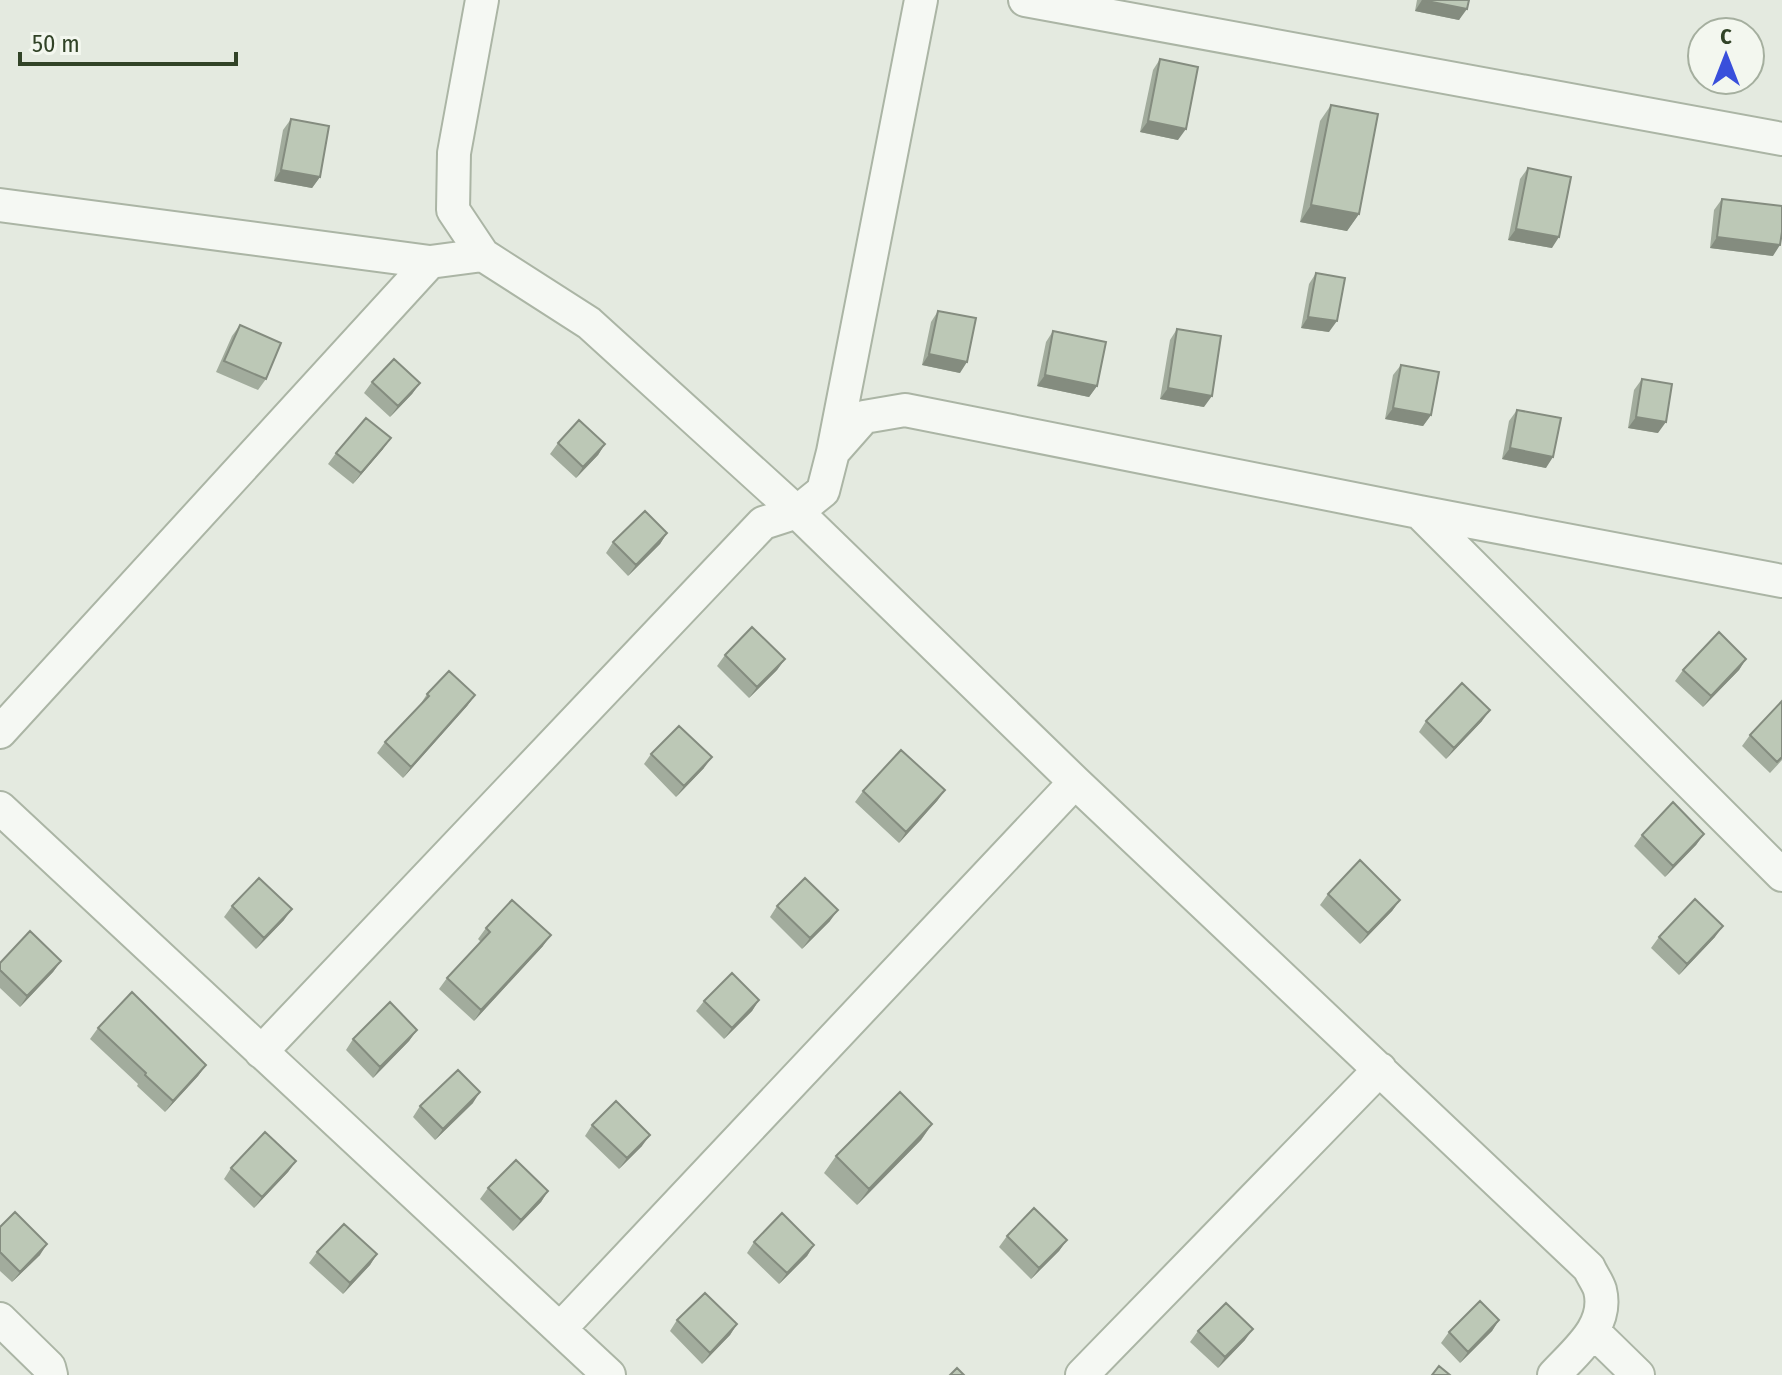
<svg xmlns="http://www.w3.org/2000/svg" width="1782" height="1375" font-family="'Fira Sans Condensed',sans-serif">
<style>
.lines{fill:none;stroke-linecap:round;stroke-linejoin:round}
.minor-casing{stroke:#abb5a5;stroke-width:36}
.minor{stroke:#f5f8f3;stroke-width:32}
.wall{fill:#a2ac9d}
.shaded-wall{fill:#848c7f}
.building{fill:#bcc8b6;stroke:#848c7f;stroke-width:2}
</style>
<rect width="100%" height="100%" fill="#e4eae0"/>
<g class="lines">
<defs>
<path id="minor" d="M 482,0 L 454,153 L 453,210 L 483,255
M 1025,0 L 1782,139
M 0,205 L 430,262 L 483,255 L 589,323 L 797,512 L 1075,782 L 1589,1268 C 1592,1275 1598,1283 1600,1290 C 1609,1326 1576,1351 1554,1375
M 834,451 L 864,417 L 905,410 L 1419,512 L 1782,581
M 1419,512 L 1782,875
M 0,732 L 430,262
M 0,808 L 609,1375
M 261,1052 L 763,523 L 797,512 L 823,491 L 833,452 L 921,0
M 0,1319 L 49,1367 L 51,1375
M 560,1329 L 1075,782
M 1594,1332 L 1638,1375
M 1082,1375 L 1380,1069"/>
</defs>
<use href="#minor" class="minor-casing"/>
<use href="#minor" class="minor"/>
</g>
<path class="wall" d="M 1417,0 L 1469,0 L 1459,20 L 1415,11 Z
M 1160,59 L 1178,140 L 1140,132 L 1153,70 Z
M 1331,105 L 1359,214 L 1347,231 L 1300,222 L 1320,121 Z
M 291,119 L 320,177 L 312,188 L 274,181 L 283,130 Z
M 1528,168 L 1552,248 L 1508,240 L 1520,179 Z
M 1722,199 L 1773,256 L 1710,248 L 1714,210 Z
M 1316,273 L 1329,332 L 1301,328 L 1309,284 Z
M 938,311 L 960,373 L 922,365 L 931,322 Z
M 240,325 L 266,379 L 258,390 L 216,372 L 232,336 Z
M 1177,329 L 1204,407 L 1160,399 L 1170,340 Z
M 1053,331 L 1097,386 L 1089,397 L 1037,386 L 1046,342 Z
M 1401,365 L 1431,415 L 1423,426 L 1385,419 L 1393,375 Z
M 1642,379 L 1658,433 L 1628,428 L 1634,390 Z
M 372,382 L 420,383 L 412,394 L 390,417 L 364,393 Z
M 1517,410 L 1546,468 L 1502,459 L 1509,421 Z
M 558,443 L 605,444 L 598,455 L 576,478 L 550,454 Z
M 383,449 L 353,484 L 328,464 L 336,453 Z
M 667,533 L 660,544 L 628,576 L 606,553 L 613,542 Z
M 725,655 L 785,659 L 777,670 L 749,698 L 717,666 Z
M 1746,659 L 1739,670 L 1703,707 L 1675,681 L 1683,670 Z
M 427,694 L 475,695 L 467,706 L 403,778 L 377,753 L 385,742 L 420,705 Z
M 1782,701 L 1782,760 L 1770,773 L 1742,746 L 1750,735 Z
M 1426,721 L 1482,721 L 1446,759 L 1419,732 Z
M 651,754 L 704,768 L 676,797 L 644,764 Z
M 945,790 L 937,801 L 899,843 L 855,802 L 863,791 Z
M 1704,834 L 1696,845 L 1665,877 L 1634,846 L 1642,835 Z
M 1328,894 L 1400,900 L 1392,911 L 1360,944 L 1320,905 Z
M 232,906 L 284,920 L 256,949 L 224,917 Z
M 777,906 L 830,921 L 802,949 L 770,917 Z
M 486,928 L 543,946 L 474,1021 L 439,989 L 447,978 L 481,942 L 478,939 Z
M 1659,937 L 1715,937 L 1679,975 L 1651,948 Z
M 61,961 L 53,972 L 20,1007 L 0,988 L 0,963 Z
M 759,1000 L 752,1011 L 724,1039 L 696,1011 L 704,1001 Z
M 98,1028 L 206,1065 L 198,1076 L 165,1112 L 137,1086 L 138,1084 L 90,1039 Z
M 417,1030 L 409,1041 L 373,1078 L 346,1050 L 353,1039 Z
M 473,1103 L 435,1140 L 413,1117 L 420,1106 Z
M 932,1124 L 921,1140 L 857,1205 L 824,1173 L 836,1156 Z
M 592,1125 L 642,1146 L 619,1169 L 585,1136 Z
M 296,1161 L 288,1172 L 254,1208 L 224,1179 L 231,1168 Z
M 488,1188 L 548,1191 L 541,1202 L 513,1231 L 480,1199 Z
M 0,1227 L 40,1255 L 12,1282 L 0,1271 Z
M 1007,1236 L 1067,1240 L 1059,1251 L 1031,1279 L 999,1247 Z
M 754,1242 L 814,1245 L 807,1256 L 779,1284 L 747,1253 Z
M 317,1252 L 377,1254 L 370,1265 L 343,1294 L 309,1263 Z
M 677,1320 L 737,1324 L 730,1335 L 702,1364 L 670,1331 Z
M 1499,1320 L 1492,1331 L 1460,1363 L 1441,1343 L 1449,1332 Z
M 1198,1331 L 1245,1340 L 1218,1368 L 1190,1342 Z"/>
<path class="shaded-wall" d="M 1422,0 L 1467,9 L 1459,20 L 1415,11 Z
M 1148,121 L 1186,129 L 1178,140 L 1140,132 Z
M 281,170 L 320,177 L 312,188 L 274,181 Z
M 1311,205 L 1359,214 L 1347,231 L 1300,222 Z
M 1516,229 L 1559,237 L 1552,248 L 1508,240 Z
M 1717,237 L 1780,245 L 1773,256 L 1710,248 Z
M 1308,317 L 1337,321 L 1329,332 L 1301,328 Z
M 929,354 L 967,362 L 960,373 L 922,365 Z
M 1045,375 L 1097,386 L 1089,397 L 1037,386 Z
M 420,383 L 412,394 L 390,417 L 398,406 Z
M 1168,388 L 1212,396 L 1204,407 L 1160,399 Z
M 1393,408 L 1431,415 L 1423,426 L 1385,419 Z
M 1636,417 L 1666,422 L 1658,433 L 1628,428 Z
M 391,438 L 383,449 L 353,484 L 361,473 Z
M 605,444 L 598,455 L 576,478 L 583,467 Z
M 1510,448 L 1553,457 L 1546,468 L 1502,459 Z
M 667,533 L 660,544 L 628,576 L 636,565 Z
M 785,659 L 777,670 L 749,698 L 757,687 Z
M 1746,659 L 1739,670 L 1703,707 L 1711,696 Z
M 475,695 L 467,706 L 403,778 L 411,767 Z
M 1490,710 L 1482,721 L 1446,759 L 1454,748 Z
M 712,757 L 704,768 L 676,797 L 684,786 Z
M 945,790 L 937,801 L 899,843 L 906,832 Z
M 1704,834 L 1696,845 L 1665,877 L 1673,866 Z
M 1400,900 L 1392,911 L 1360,944 L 1368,933 Z
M 292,909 L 284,920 L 256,949 L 264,938 Z
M 838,910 L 830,921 L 802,949 L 810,938 Z
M 1723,926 L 1715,937 L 1679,975 L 1687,964 Z
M 551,935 L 543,946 L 474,1021 L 481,1010 Z
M 61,961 L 53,972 L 20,1007 L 27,996 Z
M 759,1000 L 752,1011 L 724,1039 L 732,1028 Z
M 417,1030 L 409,1041 L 373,1078 L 380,1067 Z
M 206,1065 L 198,1076 L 165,1112 L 173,1101 Z
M 480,1092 L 473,1103 L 435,1140 L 443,1129 Z
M 932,1124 L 921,1140 L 857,1205 L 869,1189 Z
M 650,1135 L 642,1146 L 619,1169 L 627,1158 Z
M 296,1161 L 288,1172 L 254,1208 L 262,1197 Z
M 548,1191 L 541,1202 L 513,1231 L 521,1220 Z
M 1067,1240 L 1059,1251 L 1031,1279 L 1039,1268 Z
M 47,1244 L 40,1255 L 12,1282 L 20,1272 Z
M 814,1245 L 807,1256 L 779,1284 L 787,1273 Z
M 377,1254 L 370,1265 L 343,1294 L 350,1283 Z
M 1499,1320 L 1492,1331 L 1460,1363 L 1468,1352 Z
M 737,1324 L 730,1335 L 702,1364 L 710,1353 Z
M 1253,1329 L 1245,1340 L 1218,1368 L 1225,1357 Z"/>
<path class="building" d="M 1422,0 L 1469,0 L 1467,9 Z
M 1160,59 L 1198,67 L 1186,129 L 1148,121 Z
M 1331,105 L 1378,114 L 1359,214 L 1311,205 Z
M 291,119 L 329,126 L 320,177 L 281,170 Z
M 1528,168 L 1571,177 L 1559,237 L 1516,229 Z
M 1722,199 L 1782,206 L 1782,232 L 1780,245 L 1717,237 Z
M 1316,273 L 1345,278 L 1337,321 L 1308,317 Z
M 938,311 L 976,318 L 967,362 L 929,354 Z
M 240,325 L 281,343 L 266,379 L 224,361 Z
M 1177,329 L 1221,336 L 1212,396 L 1168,388 Z
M 1053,331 L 1106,342 L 1097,386 L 1045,375 Z
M 394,359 L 420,383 L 398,406 L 372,382 Z
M 1401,365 L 1439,372 L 1431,415 L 1393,408 Z
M 1642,379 L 1672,384 L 1666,422 L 1636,417 Z
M 1517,410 L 1561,418 L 1553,457 L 1510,448 Z
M 366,418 L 391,438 L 361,473 L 336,453 Z
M 579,420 L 605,444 L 583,467 L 558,443 Z
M 645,511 L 667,533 L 636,565 L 613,542 Z
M 752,627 L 785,659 L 757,687 L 725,655 Z
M 1719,632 L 1746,659 L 1711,696 L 1683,670 Z
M 449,671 L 475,695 L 411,767 L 385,742 L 429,696 L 427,694 Z
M 1462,683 L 1490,710 L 1454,748 L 1426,721 Z
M 1782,701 L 1782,757 L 1777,762 L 1750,735 Z
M 679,726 L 712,757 L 684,786 L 651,754 Z
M 901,750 L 945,790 L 906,832 L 863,791 Z
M 1673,802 L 1704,834 L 1673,866 L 1642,835 Z
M 1360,860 L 1400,900 L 1368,933 L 1328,894 Z
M 259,878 L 292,909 L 264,938 L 232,906 Z
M 805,878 L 838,910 L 810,938 L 777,906 Z
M 1695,899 L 1723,926 L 1687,964 L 1659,937 Z
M 512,900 L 551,935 L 481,1010 L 447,978 L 490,932 L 486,928 Z
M 30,931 L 61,961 L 27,996 L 0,970 L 0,963 Z
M 732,973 L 759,1000 L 732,1028 L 704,1001 Z
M 132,992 L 206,1065 L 173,1101 L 145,1075 L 146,1073 L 98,1028 Z
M 390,1002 L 417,1030 L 380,1067 L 353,1039 Z
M 458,1070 L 480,1092 L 443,1129 L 420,1106 Z
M 900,1092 L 932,1124 L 869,1189 L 836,1156 Z
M 616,1101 L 650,1135 L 627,1158 L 592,1125 Z
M 265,1132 L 296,1161 L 262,1197 L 231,1168 Z
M 516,1160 L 548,1191 L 521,1220 L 488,1188 Z
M 1034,1208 L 1067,1240 L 1039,1268 L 1007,1236 Z
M 15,1212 L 47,1244 L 20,1272 L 0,1252 L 0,1227 Z
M 782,1213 L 814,1245 L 787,1273 L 754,1242 Z
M 344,1224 L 377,1254 L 350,1283 L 317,1252 Z
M 705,1293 L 737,1324 L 710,1353 L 677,1320 Z
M 1480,1301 L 1499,1320 L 1468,1352 L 1449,1332 Z
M 1226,1303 L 1253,1329 L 1225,1357 L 1198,1331 Z
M 1439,1366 L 1450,1375 L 1432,1375 Z
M 957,1368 L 964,1375 L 950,1375 Z"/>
<g transform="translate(1726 56)"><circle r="38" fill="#f3f7ef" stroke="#a5af9f" stroke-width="2"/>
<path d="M0-6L14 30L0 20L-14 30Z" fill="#394fdb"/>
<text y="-12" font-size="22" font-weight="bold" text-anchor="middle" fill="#314327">С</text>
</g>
<path d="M20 52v12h216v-12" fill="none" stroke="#314327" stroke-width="4"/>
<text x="32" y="52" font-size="24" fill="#314327" stroke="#f3f7ef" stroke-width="6" paint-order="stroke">50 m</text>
</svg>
